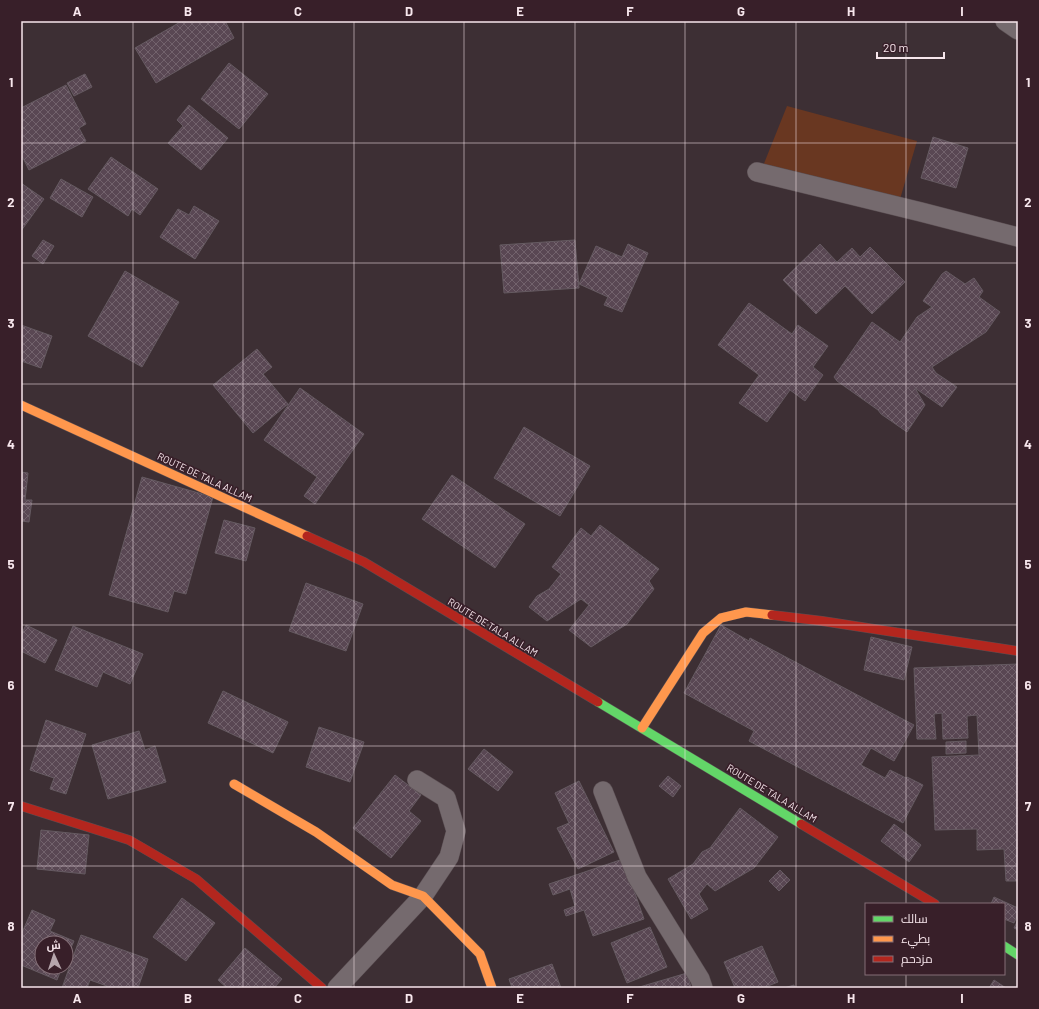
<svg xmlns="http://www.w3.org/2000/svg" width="1039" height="1009" font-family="Barlow,Cairo,sans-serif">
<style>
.green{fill:#693721}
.building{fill:url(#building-cross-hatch);stroke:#655a61}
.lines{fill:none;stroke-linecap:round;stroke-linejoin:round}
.street-casing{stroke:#5a4e52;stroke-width:20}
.fast-casing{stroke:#5a4e52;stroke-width:10}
.slow-casing{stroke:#5a4e52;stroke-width:10}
.jam-casing{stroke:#5a4e52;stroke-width:10}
.street{stroke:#756a6e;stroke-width:19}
.fast{stroke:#63d668;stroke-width:9}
.slow{stroke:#ff974d;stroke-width:9}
.jam{stroke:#b3261e;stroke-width:9}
.grid{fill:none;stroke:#f7e6ec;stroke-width:1;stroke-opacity:0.55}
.labels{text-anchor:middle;stroke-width:3.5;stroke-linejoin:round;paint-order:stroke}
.street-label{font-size:10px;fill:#f7e6ec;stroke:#381f29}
.neatline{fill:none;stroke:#f7e6ec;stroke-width:1.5}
.grid-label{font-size:13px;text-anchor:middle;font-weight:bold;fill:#f7e6ec}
</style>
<defs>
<pattern id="building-cross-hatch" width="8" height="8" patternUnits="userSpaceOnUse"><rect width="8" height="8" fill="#594753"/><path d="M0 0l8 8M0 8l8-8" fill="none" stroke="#72626c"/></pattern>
</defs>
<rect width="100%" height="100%" fill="#3d2f34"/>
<path class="green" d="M 787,106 L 917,141 L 898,206 L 763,166 Z"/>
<path class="building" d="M 182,21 L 225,21 L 234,38 L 156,83 L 135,48 Z
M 229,63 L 268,94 L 239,129 L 201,99 Z
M 85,74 L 92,87 L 74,96 L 67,83 Z
M 66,85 L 86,124 L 79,128 L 86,141 L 29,170 L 21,154 L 21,108 Z
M 189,105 L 228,138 L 201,170 L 168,143 L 183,126 L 177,120 Z
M 933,137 L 968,148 L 956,188 L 921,178 Z
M 111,157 L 158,189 L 140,215 L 132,209 L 128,216 L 88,189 Z
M 61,179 L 93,197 L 82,217 L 50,198 Z
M 21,183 L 44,199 L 21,231 Z
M 194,206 L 219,221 L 195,259 L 160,237 L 178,209 L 189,215 Z
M 43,240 L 54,246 L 43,264 L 32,256 Z
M 575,240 L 579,288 L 504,293 L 500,245 Z
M 628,244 L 648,253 L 622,312 L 604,305 L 608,297 L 579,284 L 596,246 L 622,257 Z
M 820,244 L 837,262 L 852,248 L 860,257 L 870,247 L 905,282 L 872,314 L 845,286 L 816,314 L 783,280 Z
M 125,271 L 179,302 L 142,367 L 88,336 Z
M 946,271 L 965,284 L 974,278 L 983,291 L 979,297 L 1000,312 L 986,332 L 932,367 L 936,373 L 957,387 L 942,407 L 915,388 L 925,405 L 907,432 L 881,414 L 878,410 L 837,381 L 834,377 L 872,322 L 900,342 L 917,317 L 932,307 L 923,301 L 942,274 Z
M 749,303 L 792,334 L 798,325 L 828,346 L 813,367 L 823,375 L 805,401 L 790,390 L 767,422 L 739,403 L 759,375 L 718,345 Z
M 21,325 L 52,336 L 41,368 L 21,361 Z
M 257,349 L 272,367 L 263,374 L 288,404 L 253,433 L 213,385 Z
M 300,388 L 364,434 L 315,504 L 304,496 L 317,477 L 264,440 Z
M 524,427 L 590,466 L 560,516 L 494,478 Z
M 21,472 L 28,473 L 25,500 L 32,500 L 29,522 L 21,521 Z
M 452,475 L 525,524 L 495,568 L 422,519 Z
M 142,477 L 213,497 L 186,594 L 174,591 L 168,612 L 109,595 Z
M 224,520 L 255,528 L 246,561 L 215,553 Z
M 600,525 L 659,569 L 649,581 L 654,589 L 627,624 L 591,647 L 569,630 L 589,605 L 581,599 L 547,621 L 529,607 L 537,596 L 549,589 L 561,574 L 552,567 L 581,528 L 591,536 Z
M 306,583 L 363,604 L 346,651 L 289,631 Z
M 26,625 L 57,640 L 45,663 L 21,651 L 21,635 Z
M 721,625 L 749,641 L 750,638 L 914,725 L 894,761 L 871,748 L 861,765 L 885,778 L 890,770 L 906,778 L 907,777 L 923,785 L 903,823 L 749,741 L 754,731 L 684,693 Z
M 73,626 L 143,654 L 130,684 L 103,672 L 97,687 L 55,670 Z
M 871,637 L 912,647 L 904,680 L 864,670 Z
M 1018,664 L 1018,881 L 1006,881 L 1004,849 L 977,850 L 977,829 L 935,830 L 932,757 L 979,755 L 977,715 L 967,716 L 968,738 L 943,739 L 942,713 L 934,714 L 936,739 L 917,739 L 914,668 Z
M 223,691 L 288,722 L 273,753 L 208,723 Z
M 46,720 L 86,734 L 66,794 L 50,789 L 54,778 L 30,770 Z
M 319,727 L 364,742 L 350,782 L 306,767 Z
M 139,731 L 145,750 L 155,746 L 166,782 L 108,799 L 92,745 Z
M 966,741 L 966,753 L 946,754 L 946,742 Z
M 484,749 L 513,772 L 498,791 L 468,769 Z
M 395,775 L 421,795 L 409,811 L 421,821 L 391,858 L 353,828 Z
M 668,776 L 681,786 L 673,797 L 659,786 Z
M 579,781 L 614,852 L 578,869 L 557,828 L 569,823 L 555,793 Z
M 740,808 L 778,837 L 754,868 L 715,891 L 707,884 L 699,894 L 708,909 L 691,919 L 668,879 L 693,864 L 702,852 L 710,848 Z
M 894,824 L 921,845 L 909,862 L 881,841 Z
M 41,830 L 89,835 L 85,874 L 37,869 Z
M 623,859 L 644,919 L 593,936 L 584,910 L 566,916 L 564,910 L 575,906 L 570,889 L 553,895 L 549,884 Z
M 780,870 L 790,880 L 779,891 L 769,881 Z
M 994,897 L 1018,908 L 1018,914 L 1014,923 L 1004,919 L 1004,904 L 991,904 Z
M 182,898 L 215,923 L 186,961 L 153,937 Z
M 32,910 L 55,920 L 50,931 L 74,941 L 66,959 L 66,943 L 42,943 L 42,967 L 62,967 L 57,980 L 21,965 L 21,935 Z
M 1018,920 L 1018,930 L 1014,928 Z
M 650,927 L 667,967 L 627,983 L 611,943 Z
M 81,935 L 148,959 L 138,988 L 106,988 L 107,986 L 90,980 L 87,988 L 62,988 Z
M 762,946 L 778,982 L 763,988 L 735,988 L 724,962 Z
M 245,948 L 282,979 L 274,988 L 227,988 L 218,980 Z
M 552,964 L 561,988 L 512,988 L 509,979 Z
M 687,973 L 691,987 L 686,988 L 636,988 Z
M 994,980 L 1006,988 L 989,988 Z
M 794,985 L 795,988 L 784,988 Z"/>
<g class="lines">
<defs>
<path id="street" d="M 1005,21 L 1018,30
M 757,172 L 921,212 L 1018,237
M 603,791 L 637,877 L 700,979 L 703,988
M 337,988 L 423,896 L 449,857 L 456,831 L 446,798 L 417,780"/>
<path id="fast" d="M 598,702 L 801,824
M 1004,946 L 1018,955"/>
<path id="slow" d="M 21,405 L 307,536
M 642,728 L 703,633 L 721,618 L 746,612 L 772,615
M 234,784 L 316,832 L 392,885 L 423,896 L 480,954 L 492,988"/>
<path id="jam" d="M 307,536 L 364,562 L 598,702
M 772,615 L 822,621 L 1018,651
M 21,806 L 129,840 L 196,879 L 322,988
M 801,824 L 935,904"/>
</defs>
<use href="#street" class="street-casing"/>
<use href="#fast" class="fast-casing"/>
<use href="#slow" class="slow-casing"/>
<use href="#jam" class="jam-casing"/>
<use href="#street" class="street"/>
<use href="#fast" class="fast"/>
<use href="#slow" class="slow"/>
<use href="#jam" class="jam"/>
</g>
<path class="grid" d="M 133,21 L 133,988M 243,21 L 243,988M 354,21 L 354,988M 464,21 L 464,988M 575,21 L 575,988M 685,21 L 685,988M 796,21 L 796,988M 906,21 L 906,904M 21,143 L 1018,143M 21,263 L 1018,263M 21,384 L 1018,384M 21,504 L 1018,504M 21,625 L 1018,625M 21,746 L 1018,746M 21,866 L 1018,866M 906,974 L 906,988"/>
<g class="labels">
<g class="street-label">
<text transform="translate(205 477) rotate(25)" y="4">ROUTE DE TALA ALLAM</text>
<text transform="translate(493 627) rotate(31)" y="4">ROUTE DE TALA ALLAM</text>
<text transform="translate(772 793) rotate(31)" y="4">ROUTE DE TALA ALLAM</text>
</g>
</g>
<rect width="1039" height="1009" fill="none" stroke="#381f29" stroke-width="44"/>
<rect x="865" y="903" width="140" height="72" fill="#381f29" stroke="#846f77"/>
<rect x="873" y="916" width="20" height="6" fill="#63d668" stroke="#846f77"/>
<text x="901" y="923" font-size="12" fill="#f7e6ec">سالك</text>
<rect x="873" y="936" width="20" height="6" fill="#ff974d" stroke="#846f77"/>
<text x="901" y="943" font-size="12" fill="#f7e6ec">بطيء</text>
<rect x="873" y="956" width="20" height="6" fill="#b3261e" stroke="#846f77"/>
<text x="901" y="963" font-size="12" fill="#f7e6ec">مزدحم</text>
<g transform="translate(54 955) rotate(357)"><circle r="19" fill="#381f29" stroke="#846f77"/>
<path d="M0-3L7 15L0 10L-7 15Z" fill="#b6a6ac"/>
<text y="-6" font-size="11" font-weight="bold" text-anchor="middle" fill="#f7e6ec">ش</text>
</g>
<path d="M877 52v6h67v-6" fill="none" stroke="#f7e6ec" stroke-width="2"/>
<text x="883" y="52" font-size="12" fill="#f7e6ec" stroke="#381f29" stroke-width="3" paint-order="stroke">20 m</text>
<rect x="22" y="22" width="995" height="965" class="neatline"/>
<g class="grid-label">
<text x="77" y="16">A</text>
<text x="188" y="16">B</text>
<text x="298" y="16">C</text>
<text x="409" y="16">D</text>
<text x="520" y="16">E</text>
<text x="630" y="16">F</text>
<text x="741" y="16">G</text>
<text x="851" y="16">H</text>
<text x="962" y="16">I</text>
<text x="11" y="87">1</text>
<text x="1028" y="87">1</text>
<text x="11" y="207">2</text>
<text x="1028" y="207">2</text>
<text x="11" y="328">3</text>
<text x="1028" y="328">3</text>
<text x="11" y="449">4</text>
<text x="1028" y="449">4</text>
<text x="11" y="569">5</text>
<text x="1028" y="569">5</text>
<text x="11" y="690">6</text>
<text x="1028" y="690">6</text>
<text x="11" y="811">7</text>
<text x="1028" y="811">7</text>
<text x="11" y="931">8</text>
<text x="1028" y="931">8</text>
<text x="77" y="1003">A</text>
<text x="188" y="1003">B</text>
<text x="298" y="1003">C</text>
<text x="409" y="1003">D</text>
<text x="520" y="1003">E</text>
<text x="630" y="1003">F</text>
<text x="741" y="1003">G</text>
<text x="851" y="1003">H</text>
<text x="962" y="1003">I</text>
</g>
</svg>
